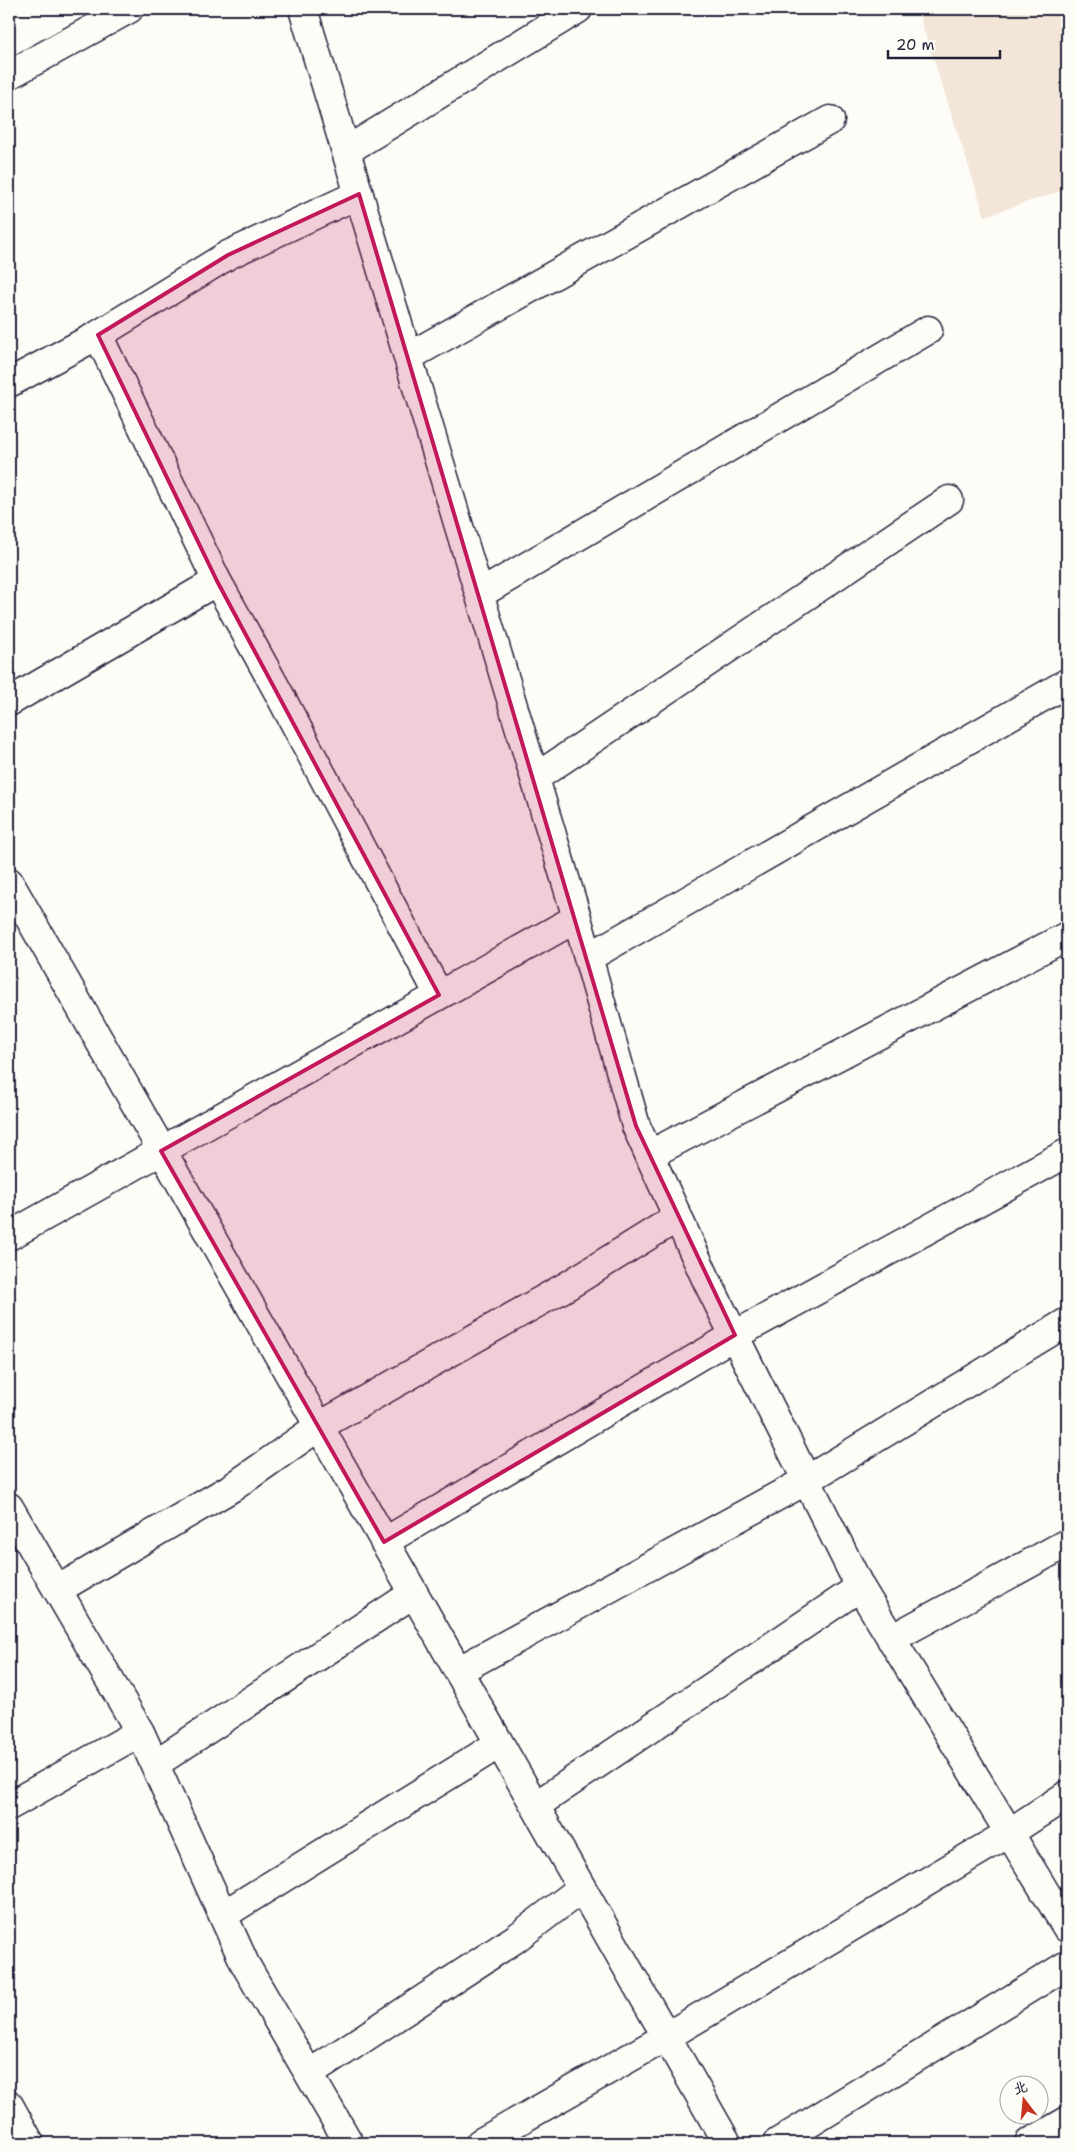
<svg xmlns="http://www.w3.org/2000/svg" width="1076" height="2152" font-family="'Shantell Sans','LXGW WenKai TC',sans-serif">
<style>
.built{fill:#f3e5d7}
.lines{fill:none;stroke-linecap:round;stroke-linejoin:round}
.minor-casing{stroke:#22223b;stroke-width:31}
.minor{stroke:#fdfcf7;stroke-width:28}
.marked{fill:#c2185b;fill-opacity:0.2;stroke:#c2185b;stroke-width:4;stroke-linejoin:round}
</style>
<rect width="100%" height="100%" fill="#fdfcf7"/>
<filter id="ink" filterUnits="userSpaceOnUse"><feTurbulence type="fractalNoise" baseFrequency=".02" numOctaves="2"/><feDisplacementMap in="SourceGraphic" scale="10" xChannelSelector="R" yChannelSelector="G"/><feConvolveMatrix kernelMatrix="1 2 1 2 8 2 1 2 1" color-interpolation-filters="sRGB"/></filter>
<g filter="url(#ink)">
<path class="built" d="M 917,9 L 1067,9 L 1067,189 L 985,216 Z"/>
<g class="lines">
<defs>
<path id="minor" d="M 303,9 L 577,918 L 636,1126 L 707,1281 L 860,1587 L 1067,1928
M 9,75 L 129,9
M 346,151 L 578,9
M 408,357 L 830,120
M 9,383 L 98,335 L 228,255 L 359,194
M 217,581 L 276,688 L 439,995
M 480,594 L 928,330
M 9,702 L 217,581 L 98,335
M 535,778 L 949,500
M 9,882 L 727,2143
M 589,957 L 1067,683
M 649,1155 L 1067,936
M 9,1236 L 577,918
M 9,1507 L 140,1732 L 245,1964 L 349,2143
M 384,1542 L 735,1335 L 1067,1153
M 57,1590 L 233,1487 L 318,1427 L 567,1286 L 678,1217
M 891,1639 L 1067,1543
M 458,1671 L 807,1480 L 1067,1322
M 155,1764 L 414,1593
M 9,1806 L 140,1732
M 535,1806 L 860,1587
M 223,1915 L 499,1744
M 309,2074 L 515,1939 L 582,1888
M 9,2105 L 30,2143
M 480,2143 L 666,2037 L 1009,1833 L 1067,1795
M 777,2143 L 1067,1965
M 1029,2143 L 1067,2121"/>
</defs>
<use href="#minor" class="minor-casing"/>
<use href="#minor" class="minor"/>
</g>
</g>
<path class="marked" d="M 359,194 L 636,1126 L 735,1335 L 384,1542 L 161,1151 L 439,995 L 217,581 L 98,335 L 228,255 Z"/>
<rect width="1076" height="2152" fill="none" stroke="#fdfcf7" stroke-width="30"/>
<rect x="15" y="15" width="1046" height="2122" fill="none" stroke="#22223b" stroke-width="2" filter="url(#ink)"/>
<g transform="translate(1024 2100) rotate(344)"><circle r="24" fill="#fdfcf7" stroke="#a5a5ac"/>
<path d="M0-4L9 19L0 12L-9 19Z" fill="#c8321e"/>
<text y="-8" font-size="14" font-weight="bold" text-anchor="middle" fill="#22223b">北</text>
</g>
<path d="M888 50v8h112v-8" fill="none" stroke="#22223b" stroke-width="2.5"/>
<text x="896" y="50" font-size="15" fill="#22223b" stroke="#fdfcf7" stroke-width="4" paint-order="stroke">20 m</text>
</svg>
